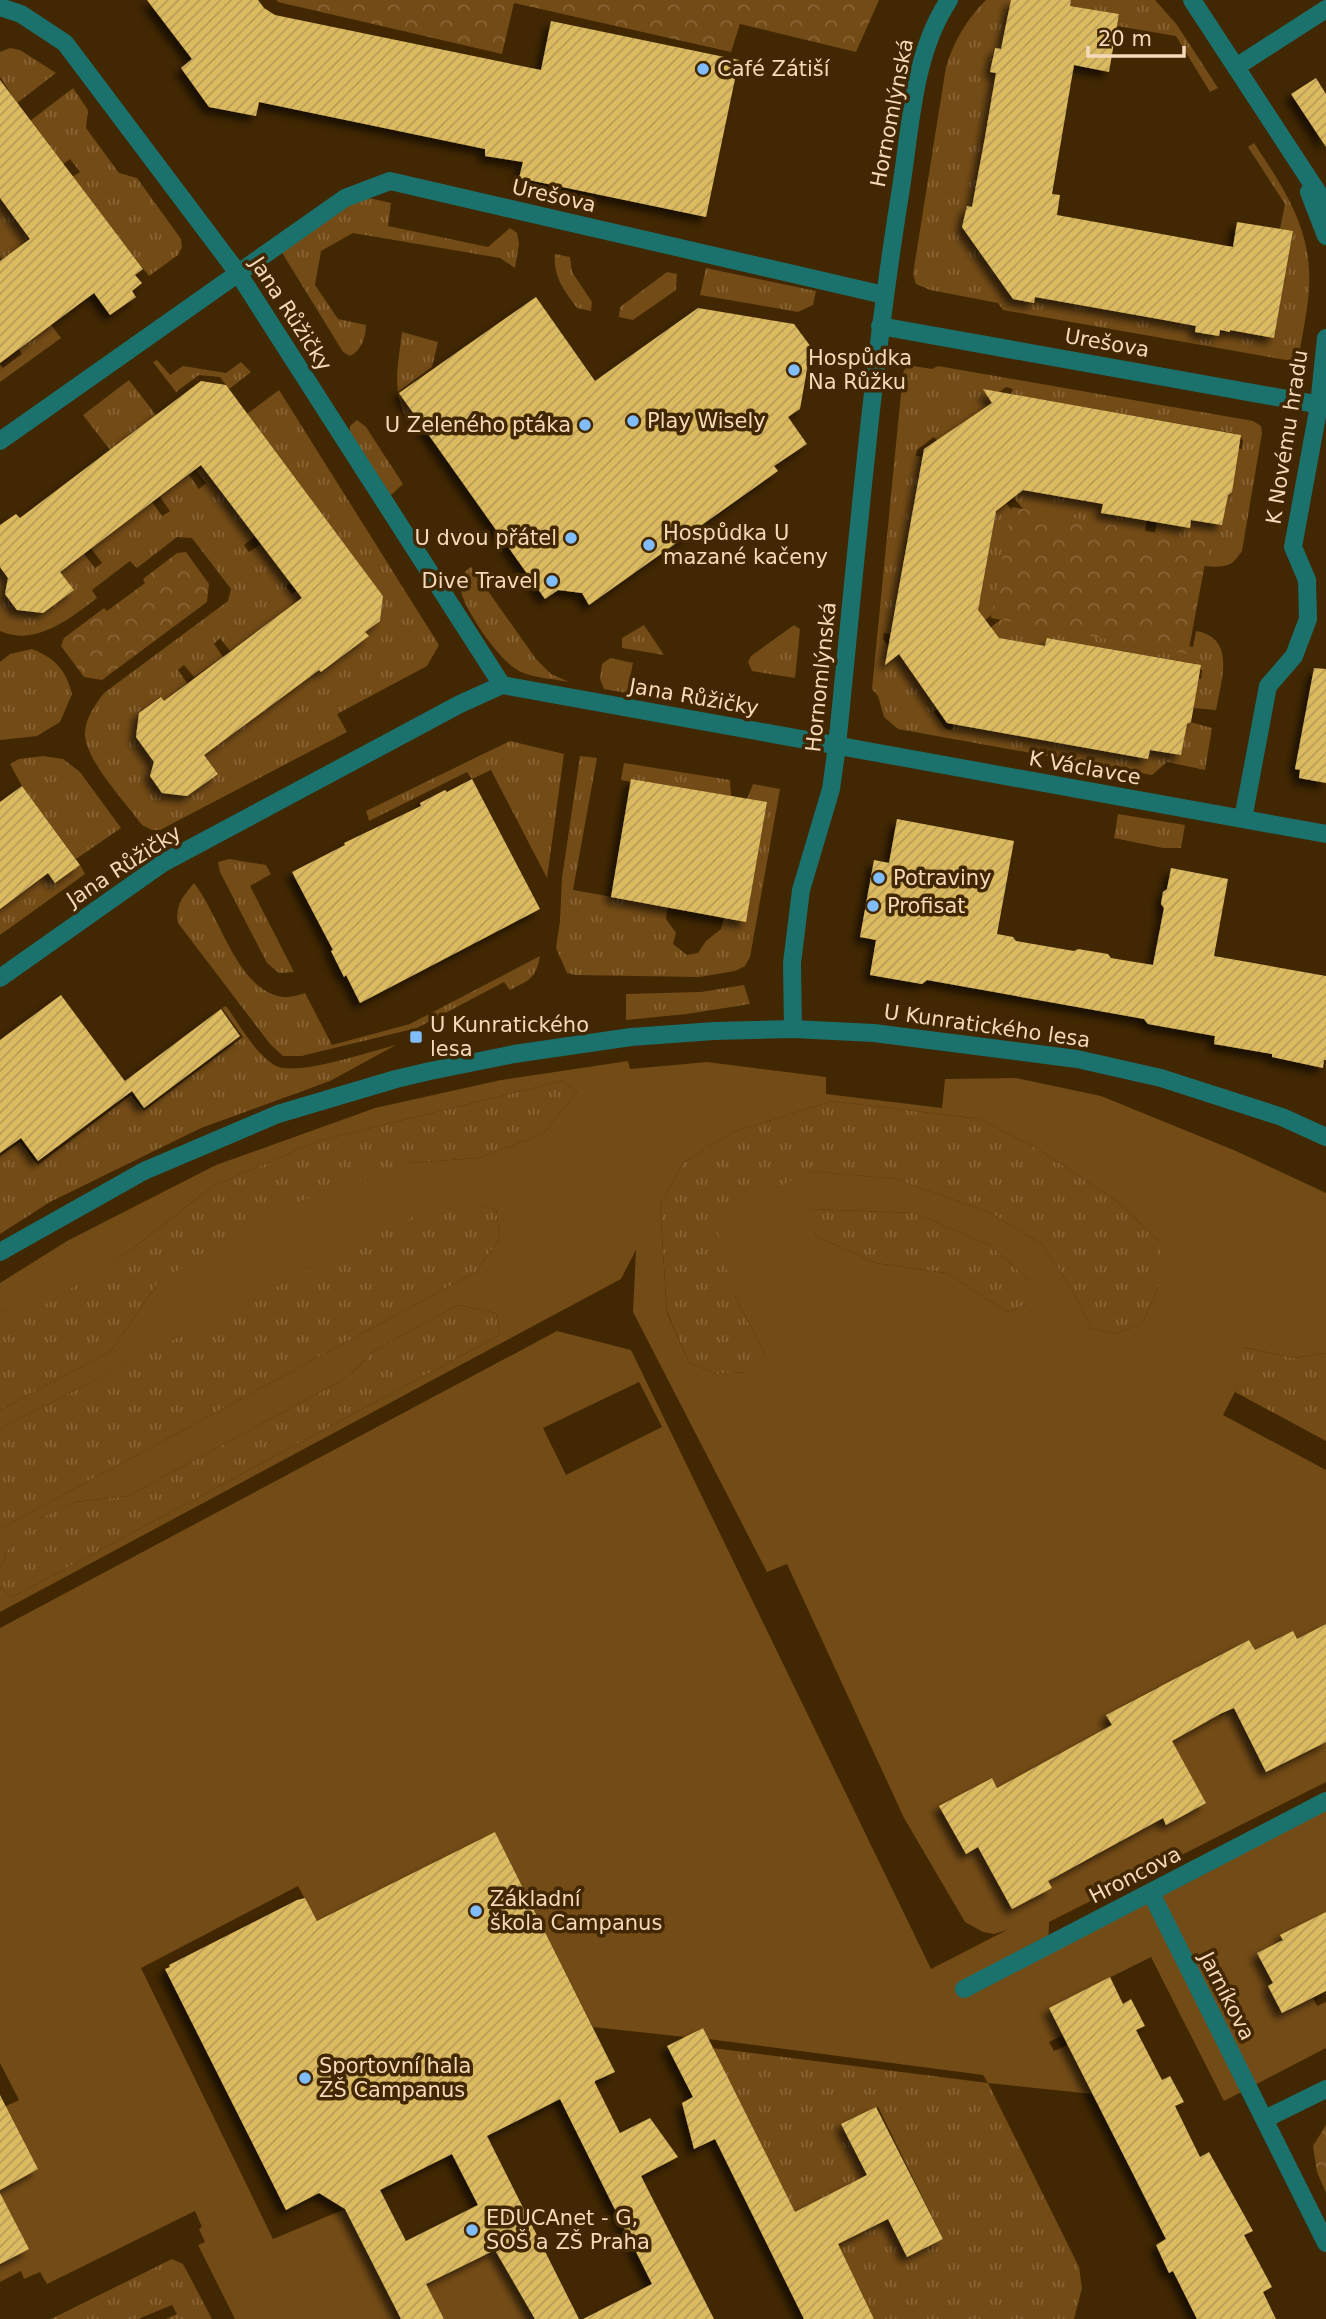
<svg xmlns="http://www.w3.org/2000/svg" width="1326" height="2319" font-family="'DejaVu Sans',sans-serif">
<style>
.grass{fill:url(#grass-tufts)}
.park{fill:url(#park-crowns)}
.pitch{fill:#734b16;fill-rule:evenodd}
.building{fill:url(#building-hatch);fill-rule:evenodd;filter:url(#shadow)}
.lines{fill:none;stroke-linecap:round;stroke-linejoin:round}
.minor{stroke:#1b716c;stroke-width:18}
.tertiary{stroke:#1b716c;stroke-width:18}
.poi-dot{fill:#80bdfa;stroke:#412702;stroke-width:2.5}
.labels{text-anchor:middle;stroke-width:7;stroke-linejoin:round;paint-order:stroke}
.poi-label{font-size:21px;fill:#f6d9ba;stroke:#412702;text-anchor:start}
.street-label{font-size:21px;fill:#f6d9ba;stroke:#412702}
</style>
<defs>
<pattern id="grass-tufts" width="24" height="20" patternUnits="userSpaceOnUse" patternTransform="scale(1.75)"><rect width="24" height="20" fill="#734b16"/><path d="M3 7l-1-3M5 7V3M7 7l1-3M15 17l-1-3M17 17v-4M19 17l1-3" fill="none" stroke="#886436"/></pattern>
<pattern id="park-crowns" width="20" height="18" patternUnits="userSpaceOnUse" patternTransform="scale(1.75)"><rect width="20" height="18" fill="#734b16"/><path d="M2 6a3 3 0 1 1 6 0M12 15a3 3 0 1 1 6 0" fill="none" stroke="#886436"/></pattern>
<pattern id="building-hatch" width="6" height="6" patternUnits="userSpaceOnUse" patternTransform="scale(1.75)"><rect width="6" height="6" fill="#dbba61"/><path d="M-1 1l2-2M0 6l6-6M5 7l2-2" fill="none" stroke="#b79c57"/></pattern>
<filter id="shadow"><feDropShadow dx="-6" dy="6" stdDeviation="3.5" flood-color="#0009"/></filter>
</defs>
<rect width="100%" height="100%" fill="#412702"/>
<path class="grass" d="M 986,0 L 1011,0 L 1005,40 L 1002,40 L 1001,49 L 994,48 L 990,72 L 996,73 L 994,82 L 997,83 L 985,136 L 975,207 L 967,206 L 962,228 L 965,232 L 968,230 L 1011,293 L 1009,295 L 1012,299 L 1034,303 L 1035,294 L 1080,305 L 1196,326 L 1196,332 L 1229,332 L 1230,329 L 1274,338 L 1293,232 L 1280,229 L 1285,204 L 1248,147 L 1254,143 C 1280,182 1307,222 1309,270 C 1311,299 1303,328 1299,356 L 1295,359 L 1286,360 L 1003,310 L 998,303 L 930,290 L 916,284 L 913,274 L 946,67 C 954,41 966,20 986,0 Z
M 1058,0 L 1155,0 L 1177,25 L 1218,88 L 1210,92 L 1176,36 L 1117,26 L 1119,14 L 1070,6 Z
M 10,48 L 20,50 L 56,73 L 17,103 L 0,77 L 0,52 Z
M 73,88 L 88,110 L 86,128 L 119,173 L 137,178 L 181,239 L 182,247 L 178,255 L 149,276 L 72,177 L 80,172 L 70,159 L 63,164 L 30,121 Z
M 369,198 L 391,203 L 388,226 L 488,247 L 510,228 L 517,233 L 519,244 L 515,268 L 500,258 L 353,233 L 321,251 L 315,285 L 338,319 L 366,325 C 366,337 361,351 350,356 L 343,352 L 281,251 L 344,204 Z
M 0,199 L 30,239 L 2,260 L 0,257 Z
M 555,254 L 570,257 L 572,272 L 592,302 L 591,311 L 577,308 C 564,290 553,277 555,254 Z
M 706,268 L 816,291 L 813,305 L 798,312 L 700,295 Z
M 667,272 L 677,274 L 676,290 L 633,320 L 619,317 L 620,307 Z
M 51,325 L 61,338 L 0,382 L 0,364 L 3,368 L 22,354 L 19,349 Z
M 402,332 L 438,342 L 432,367 L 398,392 L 411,410 L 408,422 C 391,389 398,367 402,332 Z
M 157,360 L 170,375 L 183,366 L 226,373 L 241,362 L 251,372 L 229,389 L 220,377 L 199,375 L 176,392 L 153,362 Z
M 907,365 L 932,369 L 938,366 L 1253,421 L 1261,426 L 1262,433 L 1242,551 C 1238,556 1235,562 1230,564 C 1210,573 1171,557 1152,550 L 1158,516 L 1160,517 L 1160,523 L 1190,528 L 1191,520 L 1236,448 L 1242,449 L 1243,440 L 1238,434 L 1011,394 L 1013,389 L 1006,387 L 990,399 L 992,403 L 937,441 L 934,437 L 917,450 L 916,456 L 922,457 L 917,486 L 925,488 C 906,529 900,560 904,606 L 896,605 L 890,634 L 884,633 L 883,639 L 895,656 L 899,654 L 937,709 L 934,712 L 946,729 L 952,730 L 954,724 L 1148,759 L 1150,750 L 1181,755 L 1185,732 L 1184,726 L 1190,722 L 1212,728 L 1205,770 L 1167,762 L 1152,775 L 898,729 L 884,717 L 878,696 L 872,689 L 903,373 Z
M 129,380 L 156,415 L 110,450 L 83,415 Z
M 279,390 L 439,645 L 427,666 L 337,714 L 347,732 L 160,830 L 152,830 L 142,825 C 127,804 83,758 85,732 C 86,717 95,705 104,693 L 228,601 L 231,589 L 192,538 L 177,537 L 137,568 L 130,561 L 92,590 L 97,598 C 71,618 35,647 0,631 L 0,567 L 11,582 L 17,610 L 43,613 L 73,590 L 60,572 L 84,554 L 95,568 L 102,563 L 91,548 L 152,502 L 162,516 L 170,511 L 160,497 L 189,475 L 199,489 L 206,483 L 196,470 L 209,460 L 219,489 L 255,536 L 244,545 L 249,552 L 261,544 L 289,581 L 297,578 L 286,586 L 292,594 L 302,586 L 303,598 L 230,651 L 220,638 L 214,644 L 223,657 L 194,677 L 184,665 L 178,670 L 187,683 L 164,701 L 160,697 L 139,713 L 136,737 L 156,765 L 152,768 L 150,776 L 162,793 L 187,796 L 218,774 L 204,755 L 319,670 L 322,672 L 368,637 L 365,632 L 380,621 L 383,596 L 255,424 L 243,417 Z
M 357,420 L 366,427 L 403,484 L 389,497 L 350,434 L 350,426 Z
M 1015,488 L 1103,504 L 1102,513 L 1131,518 L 1148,514 L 1142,548 L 1050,541 L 1013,497 Z
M 997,501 L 1006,503 L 1040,544 L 1029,586 L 985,620 L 976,619 Z
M 471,567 L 536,659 L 551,674 L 569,682 C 554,679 535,678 521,672 C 502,665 459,604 460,584 C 460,577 465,571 471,567 Z
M 1032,596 L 1139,638 L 1193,647 L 1196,631 C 1237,638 1221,681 1216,710 L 1193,708 L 1195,678 L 1201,679 L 1202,671 L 1197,664 L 1048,638 L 1045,647 L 988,637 L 990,628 Z
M 644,625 L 664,655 L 622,648 L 622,638 Z
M 794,625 L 800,629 L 795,678 L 752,671 L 748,662 L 751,656 Z
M 32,649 C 55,658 66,670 72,694 L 60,722 L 37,736 L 0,740 L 0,662 L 10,654 Z
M 610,658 L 633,663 L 627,693 L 604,689 L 600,679 L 602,664 Z
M 510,741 L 564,754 L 547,878 L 491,770 L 472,779 L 467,772 L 369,821 L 366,811 Z
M 43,756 L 63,759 L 80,772 L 121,828 L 76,859 L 22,786 L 10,764 L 19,759 Z
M 580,756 L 597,758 L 573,890 L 668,907 L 666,919 L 676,933 L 673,944 L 687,955 L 698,953 L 706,941 L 721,929 L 724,918 L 746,921 L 767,803 L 747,799 L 753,784 L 780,789 L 750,957 L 745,966 L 735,971 L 699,977 L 575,975 L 567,973 L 556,948 L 560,921 L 562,878 Z
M 624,763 L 730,780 L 731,796 L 632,779 L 631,782 L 621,780 Z
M 1118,814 L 1185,825 L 1181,848 L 1163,848 L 1114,838 Z
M 229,859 L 266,865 L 271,874 L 250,886 L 294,972 L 279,973 L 267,963 L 220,872 L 218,862 Z
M 80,865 L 85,874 L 0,935 L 0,909 L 48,873 L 56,883 Z
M 194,883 C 220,915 237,991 283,997 C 290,998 298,995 305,993 L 332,1045 L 410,1024 L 540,956 C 536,979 529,980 510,990 L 504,982 L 417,1028 L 301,1056 L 283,1056 L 270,1044 L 178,923 C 175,904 183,897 194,883 Z
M 744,985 L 750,1004 L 687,1014 L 626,1020 L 626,994 L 701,992 Z
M 226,1006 C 240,1025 254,1052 274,1065 C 295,1078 371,1051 396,1045 L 330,1081 L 201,1128 L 50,1202 L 0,1234 L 0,1156 L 20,1142 L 38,1165 L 131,1095 L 144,1111 L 243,1037 L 222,1008 Z
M 562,1081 L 577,1092 L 543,1134 L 478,1158 L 410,1163 L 157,1284 L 111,1351 L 0,1410 L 0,1311 L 48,1302 L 131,1250 L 213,1186 L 318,1141 Z
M 832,1101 L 980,1119 L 1038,1149 L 1117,1201 L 1160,1242 L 1160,1284 L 1142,1324 L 1114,1334 L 1091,1328 L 1071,1288 L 1043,1245 L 989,1212 L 895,1179 L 811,1171 L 733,1293 L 765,1354 L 746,1372 L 716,1374 L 689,1363 L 667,1312 L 660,1205 L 683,1163 L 733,1132 Z
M 445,1199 L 496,1209 L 500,1238 L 476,1272 L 0,1529 L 0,1429 Z
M 809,1209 L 915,1213 L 991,1246 L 1029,1280 L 1029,1303 L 1008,1312 L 946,1273 L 876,1263 L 816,1236 Z
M 458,1305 L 496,1313 L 500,1335 L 11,1598 L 0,1586 L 0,1570 L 7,1551 L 32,1522 L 75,1502 L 128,1496 L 348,1377 L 375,1350 Z
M 1243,1347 L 1294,1358 L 1326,1353 L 1326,1441 L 1235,1392 Z
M 712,2048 L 988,2083 L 1079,2267 L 1082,2288 L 1074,2319 L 874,2319 L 857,2283 L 816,2255 L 889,2219 L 907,2257 L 943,2239 L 878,2107 L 841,2125 L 867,2175 L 795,2212 Z
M 172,2259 L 183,2264 L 212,2319 L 166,2319 L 177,2314 L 172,2305 L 138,2319 L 51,2319 Z"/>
<path class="park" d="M 276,0 L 879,0 L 856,52 L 740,24 L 731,52 L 514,3 L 502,54 L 278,2 Z
M 1012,507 L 1209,542 L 1188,654 L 991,618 Z
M 186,552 L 209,584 L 207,602 L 102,680 L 84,677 L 61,646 L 64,638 L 104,608 L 107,611 L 145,583 L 143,579 L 177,553 Z
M 1326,2125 L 1326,2193 L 1317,2172 L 1313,2146 Z"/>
<path class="pitch" d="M 628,1061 L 630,1069 L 707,1062 L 826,1077 L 826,1094 L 942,1108 L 945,1079 L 1016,1078 L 1101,1096 L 1236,1151 L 1326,1193 L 1326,1353 L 1294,1358 L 1244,1347 L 1235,1392 L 1223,1415 L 1326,1470 L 1326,1624 L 1297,1639 L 1255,1650 L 1249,1640 L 1197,1667 L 1221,1715 L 1246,1702 L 1264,1738 L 1252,1745 L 1266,1772 L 1306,1752 L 1326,1697 L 1326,1782 L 1049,1922 L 1048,1948 L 1326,1803 L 1326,1912 L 1281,1935 L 1283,1940 L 1257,1953 L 1273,1983 L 1313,1998 L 1317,2006 L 1326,2002 L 1326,2048 L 1224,2101 L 1151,1957 L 1049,2008 L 1063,2035 L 1049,2042 L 1054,2051 L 1068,2045 L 1092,2094 L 988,2083 L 983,2075 L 708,2039 L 703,2028 L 685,2037 L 593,2027 L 495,1832 L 317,1921 L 298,1886 L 141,1968 L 273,2239 L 345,2209 L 401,2319 L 235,2319 L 198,2245 L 205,2242 L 199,2229 L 202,2227 L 195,2211 L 47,2284 L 40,2272 L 24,2279 L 21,2271 L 0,2282 L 0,2189 L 37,2169 L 0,2109 L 19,2100 L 0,2063 L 0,1628 L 557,1331 L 631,1350 L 931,1969 L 1007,1930 L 994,1934 L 983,1932 L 965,1922 L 904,1818 L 787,1564 L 767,1572 L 633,1312 L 636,1250 L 621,1279 L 0,1612 L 0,1586 L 11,1598 L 500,1335 L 496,1313 L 458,1305 L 375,1350 L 348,1377 L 128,1496 L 75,1502 L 33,1522 L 7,1551 L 0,1570 L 0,1529 L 476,1272 L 500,1238 L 496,1209 L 445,1200 L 0,1429 L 0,1410 L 111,1351 L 157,1284 L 263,1214 L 410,1163 L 478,1158 L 543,1134 L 577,1092 L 562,1081 L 318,1141 L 213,1186 L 131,1250 L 48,1303 L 0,1311 L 0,1283 L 67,1241 L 216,1165 L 375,1108 L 501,1080 ZM 832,1101 L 980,1119 L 1038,1149 L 1117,1201 L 1160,1242 L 1160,1284 L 1142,1324 L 1114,1334 L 1091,1328 L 1071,1288 L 1043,1245 L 989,1212 L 895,1179 L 812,1171 L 714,1217 L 733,1293 L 765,1354 L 745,1372 L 716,1374 L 689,1363 L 667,1313 L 660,1205 L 683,1163 L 733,1132 ZM 810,1209 L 915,1213 L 991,1246 L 1029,1280 L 1029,1303 L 1008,1312 L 946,1273 L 876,1263 L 816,1236 ZM 639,1382 L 662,1427 L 566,1475 L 543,1428 ZM 1158,1687 L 1184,1734 L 1159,1748 L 1166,1824 L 1132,1762 L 1094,1783 L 1125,1839 L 1086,1861 L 1065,1824 L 1017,1825 L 1051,1888 L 1012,1909 L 998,1882 L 990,1840 L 965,1853 L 940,1806 L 991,1778 L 997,1788 L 1112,1725 L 1106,1715 Z
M 499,2248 L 535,2319 L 444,2319 L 426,2284 Z"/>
<path class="building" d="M 147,0 L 258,0 L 264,8 L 275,15 L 541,70 L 551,21 L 739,60 L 706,217 L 519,178 L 523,162 L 485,156 L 485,149 L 259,102 L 256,116 L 209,107 L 181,68 L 192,59 Z
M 1011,0 L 1071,0 L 1070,6 L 1119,14 L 1109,72 L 1074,65 L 1052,194 L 1060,195 L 1057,215 L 1233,247 L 1237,222 L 1293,231 L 1274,338 L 1230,330 L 1230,332 L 1220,330 L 1219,336 L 1195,332 L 1196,326 L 1164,320 L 1035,297 L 1034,303 L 1013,299 L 962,227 L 967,206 L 972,207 L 985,137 L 996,73 L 990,72 L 995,48 L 1001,49 Z
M 1316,78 L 1326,94 L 1326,147 L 1291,94 Z
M 0,80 L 143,269 L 135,275 L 142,283 L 132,291 L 136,297 L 110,315 L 94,293 L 0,363 L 0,261 L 30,239 L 0,198 Z
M 536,297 L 595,381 L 698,308 L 794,324 L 811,347 L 800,409 L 788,417 L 807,444 L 774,466 L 778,471 L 589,605 L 582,593 L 558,590 L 545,599 L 399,393 Z
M 201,381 L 226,385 L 383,596 L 380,621 L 365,632 L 369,636 L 321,672 L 319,670 L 204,755 L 218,774 L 187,796 L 162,793 L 150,776 L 154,762 L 136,737 L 139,713 L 161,697 L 164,701 L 302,598 L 201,465 L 60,572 L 74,590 L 43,613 L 17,610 L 5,594 L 8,578 L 0,567 L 0,525 L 16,514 L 20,518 Z
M 983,389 L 1241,435 L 1232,492 L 1228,495 L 1222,525 L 1191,520 L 1190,528 L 1120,516 L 1101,513 L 1103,504 L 1023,490 L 996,511 L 978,610 L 999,638 L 1045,646 L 1047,638 L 1201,665 L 1191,722 L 1187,724 L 1181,755 L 1150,750 L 1148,759 L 947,723 L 899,654 L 885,665 L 924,449 L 992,403 Z
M 1314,668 L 1326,669 L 1326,783 L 1299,778 L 1300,770 L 1295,769 Z
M 472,779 L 540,909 L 360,1003 L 346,975 L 344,977 L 331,951 L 333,950 L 292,872 L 345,845 L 344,843 L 421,806 L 420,803 L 445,790 L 447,792 Z
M 631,779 L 767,802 L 746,922 L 611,897 Z
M 22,786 L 80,865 L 55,883 L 48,873 L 0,909 L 0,802 Z
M 897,819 L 1014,841 L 997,934 L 1013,937 L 1016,941 L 1074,951 L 1078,949 L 1108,954 L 1111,958 L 1153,965 L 1164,908 L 1161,904 L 1163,892 L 1167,889 L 1171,868 L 1228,879 L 1214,956 L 1326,976 L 1326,1060 L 1324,1060 L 1323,1068 L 1272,1057 L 1272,1054 L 1214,1044 L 1215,1036 L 1148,1024 L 1144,1019 L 927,980 L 922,984 L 870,975 L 876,940 L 860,937 L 874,860 L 889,863 Z
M 61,995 L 127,1084 L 125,1081 L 221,1009 L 240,1036 L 144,1108 L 132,1091 L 38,1161 L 21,1138 L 0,1153 L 0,1040 Z
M 1326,1624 L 1326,1742 L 1266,1772 L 1234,1708 L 1220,1714 L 1172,1741 L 1206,1803 L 1166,1825 L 1163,1818 L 1048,1881 L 1052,1888 L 1012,1909 L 978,1847 L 966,1854 L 939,1806 L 992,1778 L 997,1788 L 1112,1725 L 1106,1715 L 1249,1640 L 1255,1650 L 1293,1631 L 1297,1639 Z
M 495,1832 L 615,2072 L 595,2081 L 595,2083 L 620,2133 L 650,2118 L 678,2157 L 641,2176 L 714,2319 L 583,2319 L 652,2284 L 560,2099 L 487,2136 L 579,2319 L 535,2319 L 495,2250 L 426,2284 L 444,2319 L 401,2319 L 345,2209 L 319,2193 L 286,2210 L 165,1969 L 170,1967 L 169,1965 L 297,1900 L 305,1898 L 317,1921 ZM 452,2154 L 478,2205 L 406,2241 L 380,2190 Z
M 1326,1912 L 1326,1991 L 1282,2013 L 1268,1986 L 1273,1983 L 1257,1953 L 1283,1940 L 1280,1935 Z
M 1110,1977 L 1123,2004 L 1131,1999 L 1145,2026 L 1136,2030 L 1162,2080 L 1170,2076 L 1184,2102 L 1175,2106 L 1200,2157 L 1209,2152 L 1253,2231 L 1244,2235 L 1272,2287 L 1263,2292 L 1276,2319 L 1197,2319 L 1173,2271 L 1169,2273 L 1156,2245 L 1166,2239 L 1049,2008 Z
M 703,2028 L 795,2212 L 867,2175 L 841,2124 L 876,2107 L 943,2239 L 907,2257 L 888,2219 L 838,2244 L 874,2319 L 804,2319 L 715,2139 L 694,2149 L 682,2103 L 693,2097 L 667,2046 Z
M 0,2095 L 38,2169 L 0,2190 Z
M 0,2193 L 29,2249 L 0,2264 Z"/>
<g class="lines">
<path class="minor" d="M 1192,0 L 1326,205
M 0,7 L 21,14 L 65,43 L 238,273 L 502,685
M 1236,67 L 1326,9
M 1309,192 L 1326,236
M 880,326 L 1326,406
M 0,441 L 345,198 L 390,181 L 884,295
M 1243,819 L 1268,686 L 1294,656 L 1308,619 L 1307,580 L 1293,547 L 1319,405 L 1326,338
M 0,978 L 163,863 L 460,704 L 502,685 L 1326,834
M 793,1029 L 792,963 L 801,890 L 831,789 L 837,746 C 856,560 871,373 901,188 C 911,125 913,54 949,0
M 1151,1893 L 1326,2243
M 964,1989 L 1326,1801
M 1265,2119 L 1326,2089"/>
<path class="tertiary" d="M 0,1252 L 144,1171 L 278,1114 L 396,1079 L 430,1071 L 514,1054 L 631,1037 L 714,1031 L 793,1029 L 874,1033 L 1077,1059 L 1161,1078 L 1282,1117 L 1326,1137"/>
</g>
<g class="poi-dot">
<circle cx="703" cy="69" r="7"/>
<circle cx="794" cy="370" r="7"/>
<circle cx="633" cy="421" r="7"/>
<circle cx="585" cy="425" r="7"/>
<circle cx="571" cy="538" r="7"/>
<circle cx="649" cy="545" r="7"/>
<circle cx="552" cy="581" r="7"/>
<circle cx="879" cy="878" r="7"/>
<circle cx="873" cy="906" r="7"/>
<rect x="409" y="1030" width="14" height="14" rx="3.5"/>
<circle cx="476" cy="1911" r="7"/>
<circle cx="305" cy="2078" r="7"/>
<circle cx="472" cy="2230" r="7"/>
</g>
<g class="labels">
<g class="poi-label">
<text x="717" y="76">Café Zátiší</text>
<text x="808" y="365">Hospůdka<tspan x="808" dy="24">Na Růžku</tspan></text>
<text x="647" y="428">Play Wisely</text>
<text x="571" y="432" text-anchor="end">U Zeleného ptáka</text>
<text x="663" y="540">Hospůdka U<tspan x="663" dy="24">mazané kačeny</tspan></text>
<text x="557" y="545" text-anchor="end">U dvou přátel</text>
<text x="538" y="588" text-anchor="end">Dive Travel</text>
<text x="893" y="885">Potraviny</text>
<text x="887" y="913">Profisat</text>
<text x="430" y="1032">U Kunratického<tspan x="430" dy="24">lesa</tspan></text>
<text x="490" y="1906">Základní<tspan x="490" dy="24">škola Campanus</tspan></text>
<text x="319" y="2073">Sportovní hala<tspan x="319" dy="24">ZŠ Campanus</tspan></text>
<text x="486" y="2225">EDUCAnet - G,<tspan x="486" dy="24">SOŠ a ZŠ Praha</tspan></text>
</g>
<g class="street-label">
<text transform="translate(892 113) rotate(-79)" y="7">Hornomlýnská</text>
<text transform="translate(554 196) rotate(13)" y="7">Urešova</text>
<text transform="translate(291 314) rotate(57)" y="7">Jana Růžičky</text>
<text transform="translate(1107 343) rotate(10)" y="7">Urešova</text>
<text transform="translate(1287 437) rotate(-81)" y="7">K Novému hradu</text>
<text transform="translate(821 677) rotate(-84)" y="7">Hornomlýnská</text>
<text transform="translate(694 697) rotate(10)" y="7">Jana Růžičky</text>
<text transform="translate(1085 768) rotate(10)" y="7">K Václavce</text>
<text transform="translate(124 866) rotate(-33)" y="7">Jana Růžičky</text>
<text transform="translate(987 1026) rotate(8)" y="7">U Kunratického lesa</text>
<text transform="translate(1135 1875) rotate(-27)" y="7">Hroncova</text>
<text transform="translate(1227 1996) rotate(63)" y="7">Jarníkova</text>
</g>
</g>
<path d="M1088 46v10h96v-10" fill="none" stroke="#f6d9ba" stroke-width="3.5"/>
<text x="1098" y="46" font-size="21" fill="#f6d9ba" stroke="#412702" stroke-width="5" paint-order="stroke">20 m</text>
</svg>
